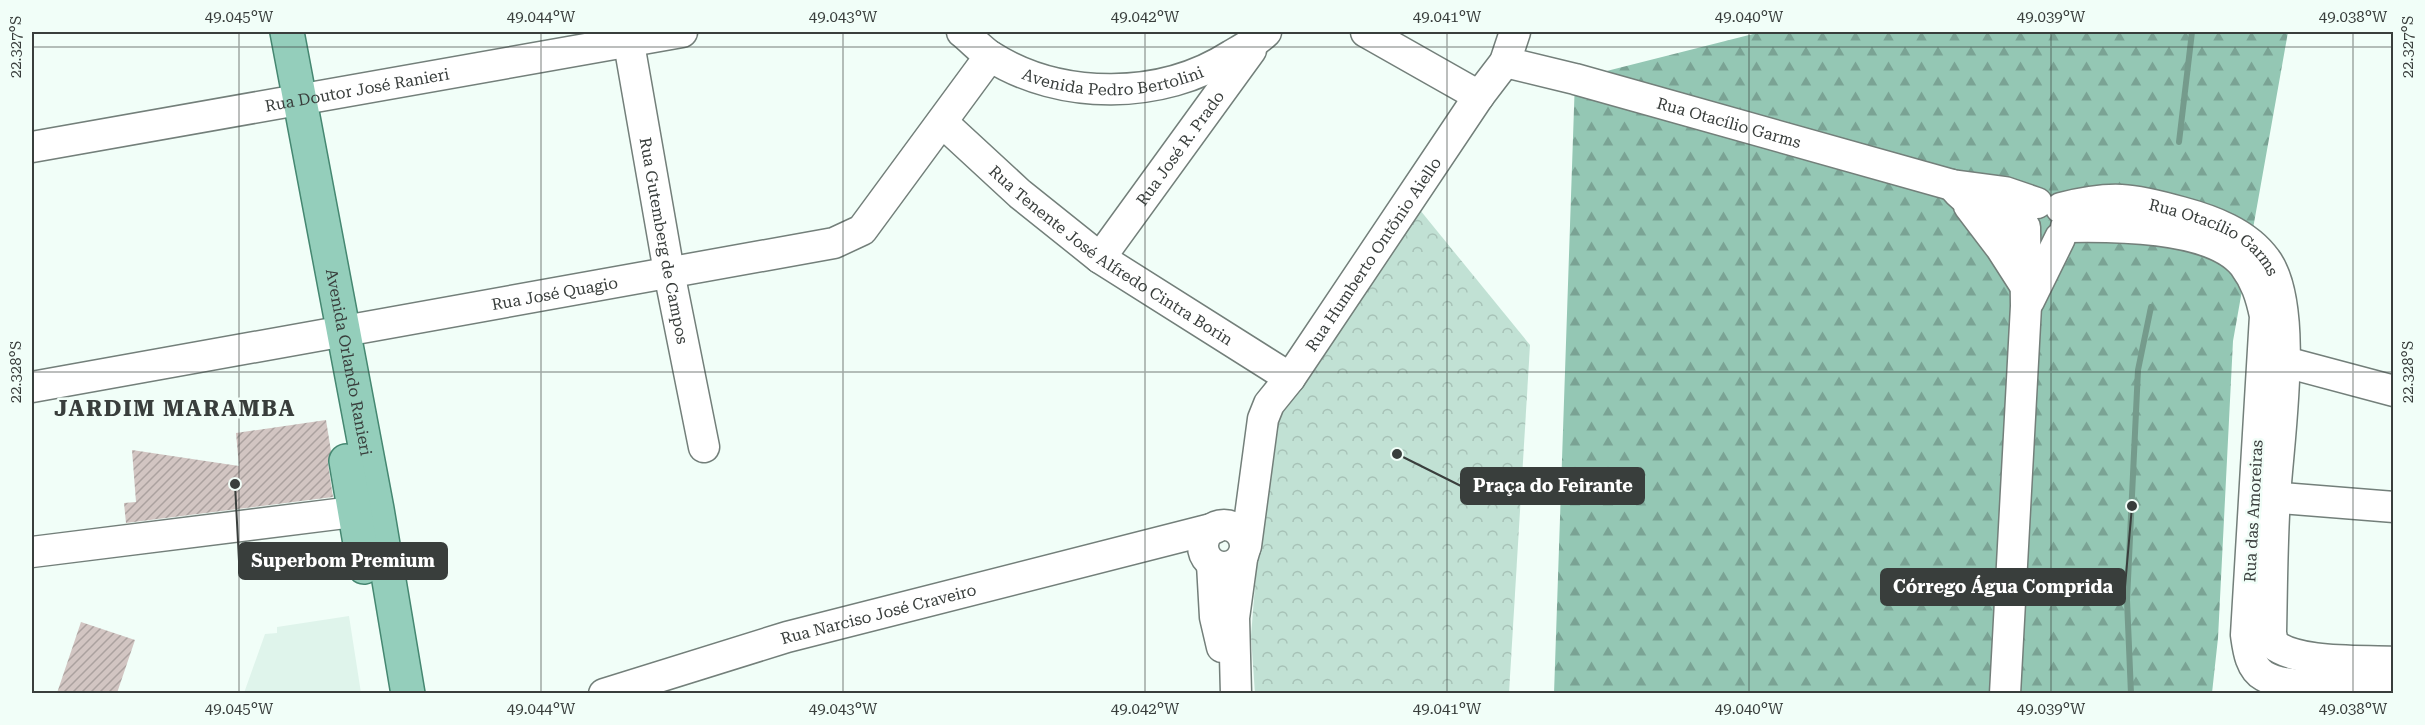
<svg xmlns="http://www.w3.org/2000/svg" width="2425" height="725" font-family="'Roboto Serif',serif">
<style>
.built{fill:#dff4eb}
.forest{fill:url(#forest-firs)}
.park{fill:url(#park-crowns)}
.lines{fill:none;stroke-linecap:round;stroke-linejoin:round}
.stream{stroke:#759b8c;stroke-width:6}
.building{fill:url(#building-hatch)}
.minor-casing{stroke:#737f7a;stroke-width:33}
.major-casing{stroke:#458771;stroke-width:36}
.minor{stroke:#fff;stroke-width:30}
.major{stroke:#94cebb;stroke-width:33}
.ticks{fill:none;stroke:#393e3c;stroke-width:1.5;stroke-opacity:0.45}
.labels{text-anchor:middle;stroke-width:5;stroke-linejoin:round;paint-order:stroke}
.street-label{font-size:16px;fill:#393e3c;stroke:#f1fef8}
.district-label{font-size:22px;font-weight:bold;letter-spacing:1.5px;fill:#393e3c;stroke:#f1fef8}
.leader{fill:none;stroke:#393e3c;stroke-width:2}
.callout-dot{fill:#393e3c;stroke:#f1fef8;stroke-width:2}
.callout{fill:#393e3c;stroke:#393e3c;stroke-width:2}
.callout-label{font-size:18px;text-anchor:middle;font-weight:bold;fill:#fff}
.neatline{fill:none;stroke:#393e3c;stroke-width:2}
.ticks-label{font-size:15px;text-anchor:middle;fill:#393e3c}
</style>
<defs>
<pattern id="forest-firs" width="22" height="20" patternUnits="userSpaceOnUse" patternTransform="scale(1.5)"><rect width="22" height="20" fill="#94c7b4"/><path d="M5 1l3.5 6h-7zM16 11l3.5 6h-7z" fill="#7aa394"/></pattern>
<pattern id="park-crowns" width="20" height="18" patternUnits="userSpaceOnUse" patternTransform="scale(1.5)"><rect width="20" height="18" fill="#c1e1d4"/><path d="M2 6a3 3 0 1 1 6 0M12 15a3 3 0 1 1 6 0" fill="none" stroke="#a7c2b7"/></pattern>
<pattern id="building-hatch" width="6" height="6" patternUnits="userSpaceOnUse" patternTransform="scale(1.5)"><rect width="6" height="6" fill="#d2c5c2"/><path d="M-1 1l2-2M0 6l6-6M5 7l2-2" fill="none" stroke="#aba19f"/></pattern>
</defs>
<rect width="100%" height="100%" fill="#f1fef8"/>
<path class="built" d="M 349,616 L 361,693 L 244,693 L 265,634 L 277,633 L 277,627 Z"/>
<path class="forest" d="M 1942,32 L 2288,32 L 2233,341 L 2218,638 L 2212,693 L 1554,694 L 1575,79 L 1753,34 Z"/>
<path class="park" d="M 1411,199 L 1530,345 L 1509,693 L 1255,694 L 1251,636 L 1262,498 L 1279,410 Z"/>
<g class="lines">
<path class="stream" d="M 2179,142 L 2192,32
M 2131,694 L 2127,600 L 2138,370 L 2151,307"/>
</g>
<path class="building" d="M 326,420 L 331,451 L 328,464 L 333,497 L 126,523 L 124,503 L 136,502 L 132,450 L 239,466 L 236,433 Z
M 81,622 L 135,640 L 117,693 L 57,693 Z"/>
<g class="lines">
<defs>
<g id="minor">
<path id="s1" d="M 627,32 L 669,272 L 704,447"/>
<path id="s2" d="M 962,32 C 971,39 980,49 990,56 C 1061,101 1162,100 1232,55 C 1244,48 1257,41 1266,32"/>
<path d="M 1366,32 L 1479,96"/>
<path id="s3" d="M 1505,62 L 1575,79 L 1952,185 L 2005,192 L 2037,203"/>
<path id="s4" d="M 942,122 L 1020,194 L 1100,258 L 1290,378"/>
<path id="s5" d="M 32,147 L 682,32"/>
<path d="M 1952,185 C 1970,208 1998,218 2025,227 L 2026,306 L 2005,694"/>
<path d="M 1969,206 L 2001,248 L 2026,287"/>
<path id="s6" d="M 2061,208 C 2111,195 2132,198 2181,212 C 2211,220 2247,233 2266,260 C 2300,305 2278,441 2275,497 C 2272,543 2272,588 2271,633 L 2273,644 C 2298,664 2360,660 2394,662"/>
<path d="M 2066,227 C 2112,226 2213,226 2244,265 C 2256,281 2261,297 2265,316 L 2246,635 C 2248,649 2250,668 2264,676 C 2290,692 2360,684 2394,687"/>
<path id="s7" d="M 1100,258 L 1251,50"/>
<path d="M 2029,301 L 2060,238"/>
<path d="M 2285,362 L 2394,391"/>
<path id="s8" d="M 32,387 L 834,243 L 862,230 L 990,56"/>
<path d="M 2257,496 L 2394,507"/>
<circle cx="1224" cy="546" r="21"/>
<path id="s9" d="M 1246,546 L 1263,419 L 1269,404 L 1290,378 L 1479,96 L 1505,62 L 1515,32"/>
<path d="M 32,552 L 377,509"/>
<path d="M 1212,564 L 1215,617 L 1222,647"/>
<path id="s10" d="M 604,694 L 787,637 L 1215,528"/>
<path d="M 1236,694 L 1234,618 L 1242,559"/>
</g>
<g id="major">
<path id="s11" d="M 287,32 L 377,509 L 408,694"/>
<path d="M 346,461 L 364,567"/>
</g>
</defs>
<use href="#minor" class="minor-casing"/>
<use href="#major" class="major-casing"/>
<use href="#minor" class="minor"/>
<use href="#major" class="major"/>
</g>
<path class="ticks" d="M 239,32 L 239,694M 541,32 L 541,694M 843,32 L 843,694M 1145,32 L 1145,694M 1447,32 L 1447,694M 1749,32 L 1749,694M 2051,32 L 2051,694M 2353,32 L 2353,694M 32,47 L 2394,47M 32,372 L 2394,372"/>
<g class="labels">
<g class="street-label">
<text dy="6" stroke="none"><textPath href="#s2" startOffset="166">Avenida Pedro Bertolini</textPath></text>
<text dy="6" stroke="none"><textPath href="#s5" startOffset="330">Rua Doutor José Ranieri</textPath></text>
<text dy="6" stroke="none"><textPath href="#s3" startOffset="232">Rua Otacílio Garms</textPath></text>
<text dy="6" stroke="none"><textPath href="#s7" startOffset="136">Rua José R. Prado</textPath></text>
<text dy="6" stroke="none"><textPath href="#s1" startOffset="212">Rua Gutemberg de Campos</textPath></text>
<text dy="6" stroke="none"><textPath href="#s6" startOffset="164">Rua Otacílio Garms</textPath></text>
<text dy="6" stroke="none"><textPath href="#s4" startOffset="216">Rua Tenente José Alfredo Cintra Borin</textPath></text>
<text dy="6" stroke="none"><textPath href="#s9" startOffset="327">Rua Humberto Ontõnio Aiello</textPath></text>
<text dy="6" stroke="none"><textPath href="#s8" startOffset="531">Rua José Quagio</textPath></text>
<text dy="6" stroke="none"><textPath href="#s11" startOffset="336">Avenida Orlando Ranieri</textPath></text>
<text transform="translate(2253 511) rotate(-87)" y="6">Rua das Amoreiras</text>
<text dy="6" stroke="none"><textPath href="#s10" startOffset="286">Rua Narciso José Craveiro</textPath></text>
</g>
<g class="district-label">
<text x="175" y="416">JARDIM MARAMBA</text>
</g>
</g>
<path class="leader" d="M1397 454L1461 486M235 484L239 561M2132 506L2125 587"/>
<g class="callout-dot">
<circle cx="1397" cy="454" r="6"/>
<circle cx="235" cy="484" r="6"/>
<circle cx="2132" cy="506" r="6"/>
</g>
<g class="callout">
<rect x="1461" y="468" width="183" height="36" rx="6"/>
<rect x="239" y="543" width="208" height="36" rx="6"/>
<rect x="1881" y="569" width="244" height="36" rx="6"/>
</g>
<g class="callout-label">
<text x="1553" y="492">Praça do Feirante</text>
<text x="343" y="567">Superbom Premium</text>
<text x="2003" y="593">Córrego Água Comprida</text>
</g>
<rect width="2425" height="725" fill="none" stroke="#f1fef8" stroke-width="66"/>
<rect x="33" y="33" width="2359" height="659" class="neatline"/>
<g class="ticks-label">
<text x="239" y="22">49.045°W</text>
<text x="541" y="22">49.044°W</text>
<text x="843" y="22">49.043°W</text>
<text x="1145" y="22">49.042°W</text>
<text x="1447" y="22">49.041°W</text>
<text x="1749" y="22">49.040°W</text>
<text x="2051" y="22">49.039°W</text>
<text x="2353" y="22">49.038°W</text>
<text transform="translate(16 47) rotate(-90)" y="5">22.327°S</text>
<text transform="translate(2408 47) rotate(-90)" y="5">22.327°S</text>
<text transform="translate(16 372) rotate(-90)" y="5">22.328°S</text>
<text transform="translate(2408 372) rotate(-90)" y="5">22.328°S</text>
<text x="239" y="714">49.045°W</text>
<text x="541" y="714">49.044°W</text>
<text x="843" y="714">49.043°W</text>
<text x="1145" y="714">49.042°W</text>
<text x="1447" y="714">49.041°W</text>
<text x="1749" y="714">49.040°W</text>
<text x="2051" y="714">49.039°W</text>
<text x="2353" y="714">49.038°W</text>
</g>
</svg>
